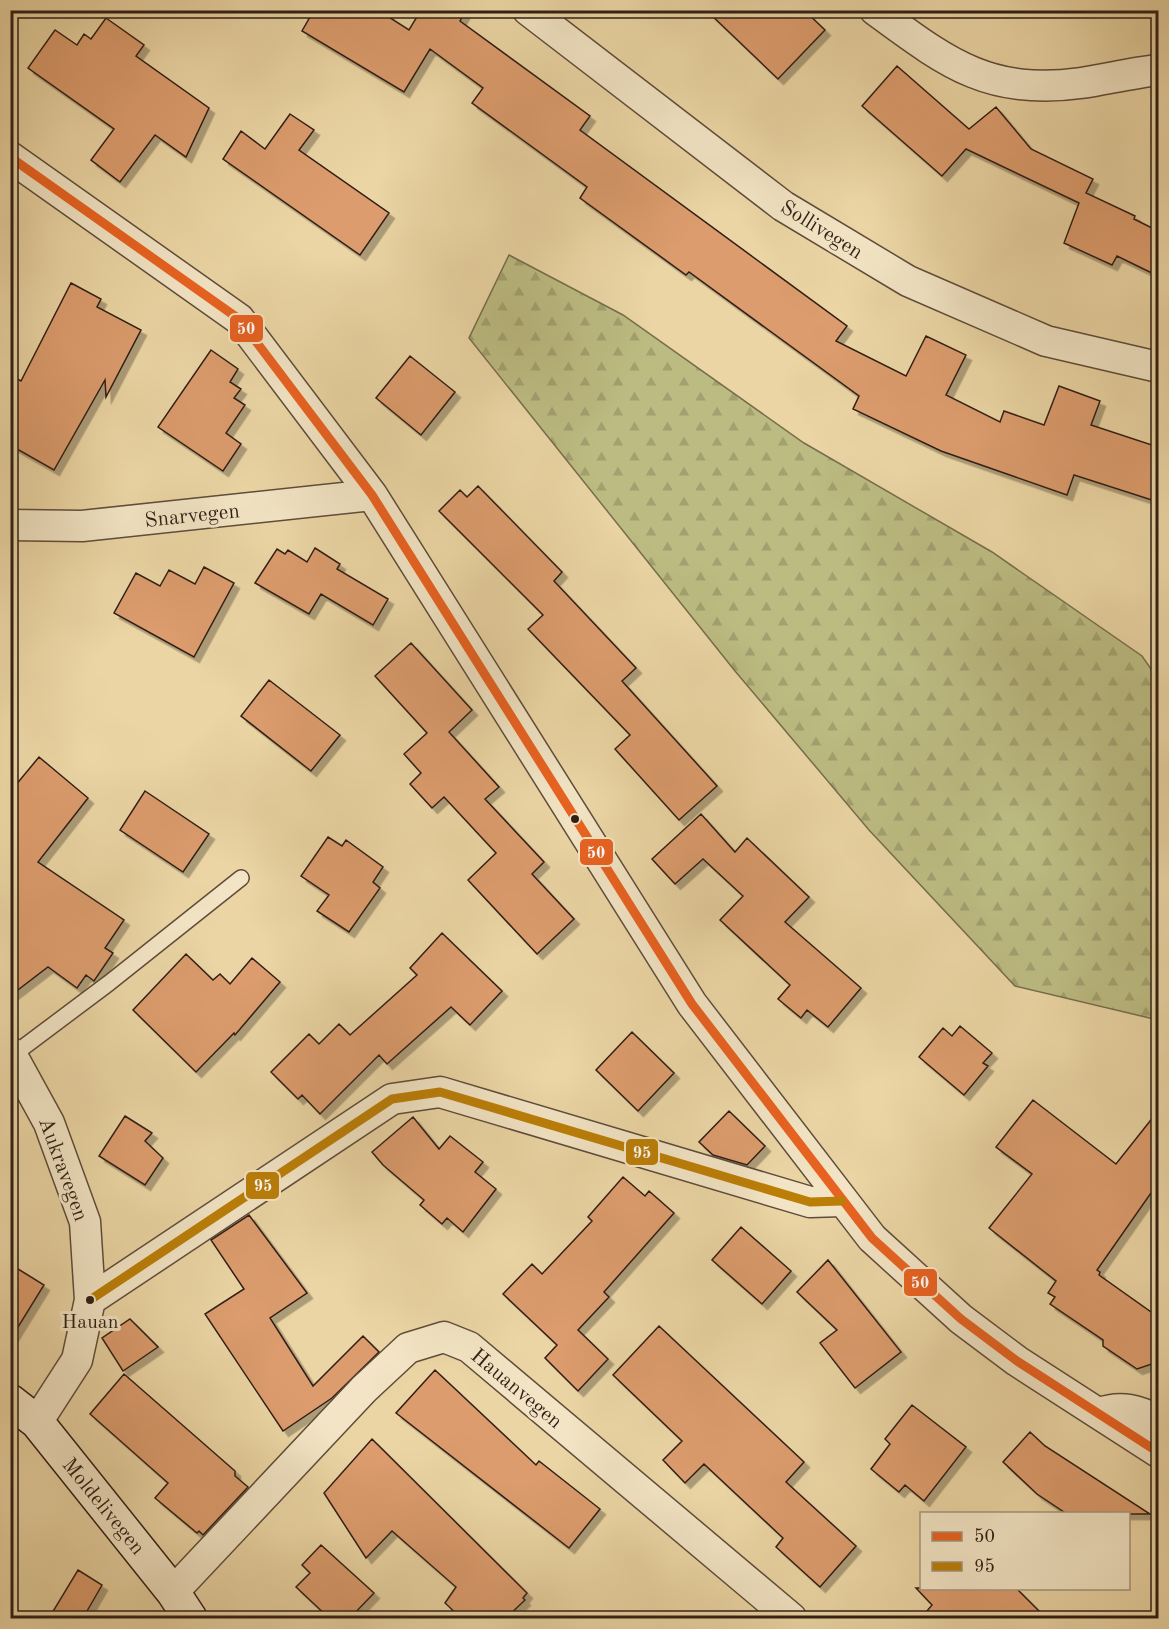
<svg xmlns="http://www.w3.org/2000/svg" width="1169" height="1629" font-family="'Old Standard TT',serif">
<style>
.forest{fill:url(#forest-firs);stroke:#766e4c;stroke-width:1.5}
.building{fill:#dc9c6d;stroke:#301f16;stroke-width:1.5;filter:url(#shadow)}
.lines{fill:none;stroke-linecap:round;stroke-linejoin:round}
.lane-casing{stroke:#5f4c3a;stroke-width:18}
.street-casing{stroke:#5f4c3a;stroke-width:33}
.secondary-casing{stroke:#301f16;stroke-width:36}
.lane{stroke:#f2e4c4;stroke-width:15}
.street{stroke:#f2e4c4;stroke-width:30}
.secondary{stroke:#f2e4c4;stroke-width:33}
.bus-1-casing{stroke:#f2e4c4;stroke-width:14}
.bus-2-casing{stroke:#f2e4c4;stroke-width:14}
.bus-1{stroke:#e86221;stroke-width:9}
.bus-2{stroke:#bb7e07;stroke-width:9}
.bus-dot{fill:#301f16;stroke:#f2e4c4;stroke-width:2}
.labels{text-anchor:middle;stroke-width:6;stroke-linejoin:round;paint-order:stroke}
.bus-label{font-size:20px;fill:#301f16;stroke:#f2e4c4}
.street-label{font-size:21px;fill:#301f16;stroke:#f2e4c4}
.line-badge{stroke:#f2e4c4;stroke-width:2}
.badge-label{font-size:16px;text-anchor:middle;font-weight:bold;fill:#fff}
</style>
<defs>
<pattern id="forest-firs" width="22" height="20" patternUnits="userSpaceOnUse" patternTransform="scale(1.5)"><rect width="22" height="20" fill="#bcbc82"/><path d="M5 1l3.5 6h-7zM16 11l3.5 6h-7z" fill="#a2a170"/></pattern>
<filter id="shadow"><feDropShadow dx="5.5" dy="5.5" stdDeviation="0" flood-color="#0004"/></filter>
</defs>
<rect width="100%" height="100%" fill="#ebd5a4"/>
<filter id="stains"><feTurbulence type="fractalNoise" baseFrequency=".00333" numOctaves="4"/><feColorMatrix values="0 0 0 0 .2 0 0 0 0 .09 0 0 0 0 .02 0 0 0 .5 -.17"/></filter>
<radialGradient id="worn" r=".72"><stop offset=".6" stop-color="#630" stop-opacity="0"/><stop offset="1" stop-color="#630" stop-opacity=".3"/></radialGradient>
<path class="forest" d="M 509,255 L 623,315 L 804,443 L 992,552 L 1142,656 L 1158,679 L 1158,1020 L 1015,986 L 869,830 L 735,671 L 469,338 Z"/>
<path class="building" d="M 314,10 L 378,10 L 409,30 L 421,10 L 466,10 L 460,21 L 590,116 L 580,130 L 847,326 L 836,341 L 906,376 L 926,336 L 966,355 L 946,395 L 1000,422 L 1004,411 L 1044,425 L 1059,386 L 1100,401 L 1091,425 L 1158,447 L 1158,502 L 1074,475 L 1067,495 L 941,451 L 853,409 L 859,396 L 689,272 L 686,275 L 580,198 L 587,187 L 472,103 L 483,88 L 430,49 L 404,92 L 302,31 Z
M 706,10 L 804,10 L 825,30 L 778,79 Z
M 106,18 L 144,45 L 136,56 L 209,108 L 186,157 L 155,135 L 120,182 L 91,160 L 114,129 L 28,68 L 55,30 L 77,45 L 84,34 L 91,39 Z
M 897,66 L 969,129 L 996,107 L 1031,149 L 1093,179 L 1086,193 L 1135,216 L 1134,219 L 1158,231 L 1158,276 L 1117,256 L 1112,265 L 1064,243 L 1079,203 L 966,149 L 942,176 L 862,106 Z
M 290,114 L 314,130 L 299,150 L 389,213 L 360,255 L 223,159 L 241,131 L 265,149 Z
M 71,283 L 101,299 L 97,307 L 141,330 L 106,397 L 105,380 L 54,470 L 10,445 L 10,375 L 21,381 Z
M 211,350 L 238,369 L 230,382 L 241,389 L 234,398 L 245,405 L 226,433 L 241,444 L 223,471 L 158,427 Z
M 410,356 L 455,392 L 421,435 L 376,398 Z
M 478,486 L 562,572 L 554,581 L 636,668 L 622,681 L 717,786 L 679,820 L 615,749 L 630,735 L 528,629 L 543,615 L 439,511 L 460,490 L 467,497 Z
M 315,548 L 340,564 L 337,569 L 388,599 L 373,625 L 321,594 L 309,614 L 255,583 L 277,549 L 285,554 L 288,550 L 307,562 Z
M 204,567 L 234,583 L 194,657 L 114,613 L 136,573 L 160,586 L 169,570 L 195,584 Z
M 411,643 L 472,710 L 449,732 L 499,787 L 485,799 L 544,862 L 532,874 L 574,919 L 537,954 L 468,880 L 496,853 L 444,797 L 432,808 L 410,784 L 421,773 L 404,754 L 427,733 L 375,676 Z
M 269,680 L 340,735 L 311,771 L 241,716 Z
M 39,757 L 88,798 L 38,862 L 124,920 L 105,948 L 113,953 L 94,981 L 86,975 L 77,988 L 48,967 L 10,996 L 10,792 Z
M 145,791 L 209,834 L 183,872 L 120,830 Z
M 701,814 L 735,852 L 747,838 L 809,897 L 785,922 L 861,988 L 828,1027 L 807,1010 L 801,1018 L 778,999 L 790,985 L 720,920 L 743,896 L 703,859 L 675,884 L 652,859 Z
M 328,837 L 342,846 L 346,840 L 383,867 L 373,882 L 380,888 L 349,932 L 317,911 L 329,895 L 301,876 Z
M 442,933 L 502,991 L 470,1025 L 451,1007 L 387,1064 L 379,1055 L 320,1114 L 302,1095 L 298,1099 L 271,1072 L 309,1034 L 319,1044 L 339,1024 L 350,1035 L 417,975 L 410,968 Z
M 186,954 L 213,980 L 220,974 L 230,984 L 252,958 L 280,982 L 235,1035 L 234,1033 L 196,1072 L 133,1010 Z
M 960,1026 L 992,1053 L 983,1063 L 988,1066 L 964,1095 L 919,1057 L 943,1028 L 952,1036 Z
M 632,1032 L 674,1073 L 638,1111 L 596,1070 Z
M 1033,1100 L 1116,1164 L 1158,1111 L 1158,1183 L 1097,1270 L 1100,1272 L 1099,1275 L 1158,1317 L 1158,1362 L 1137,1369 L 1103,1346 L 1103,1340 L 1050,1304 L 1055,1297 L 1048,1293 L 1056,1281 L 989,1228 L 1032,1174 L 996,1147 Z
M 729,1111 L 765,1146 L 747,1165 L 713,1155 L 699,1142 Z
M 125,1116 L 152,1133 L 145,1141 L 163,1158 L 145,1185 L 99,1156 Z
M 413,1117 L 439,1149 L 450,1136 L 483,1162 L 475,1172 L 496,1189 L 463,1232 L 447,1218 L 442,1224 L 420,1205 L 424,1200 L 383,1165 L 372,1152 Z
M 623,1177 L 645,1196 L 649,1191 L 674,1213 L 604,1292 L 609,1297 L 578,1330 L 608,1359 L 578,1391 L 545,1358 L 557,1345 L 503,1294 L 532,1264 L 542,1274 L 592,1221 L 588,1217 Z
M 249,1215 L 307,1293 L 270,1318 L 313,1386 L 363,1336 L 379,1352 L 332,1398 L 283,1431 L 205,1314 L 244,1289 L 211,1240 Z
M 741,1227 L 791,1271 L 762,1304 L 712,1260 Z
M 828,1260 L 901,1352 L 855,1388 L 820,1343 L 837,1330 L 797,1292 Z
M 10,1264 L 44,1285 L 10,1340 Z
M 130,1319 L 158,1347 L 123,1371 L 102,1338 Z
M 659,1326 L 804,1462 L 786,1482 L 856,1546 L 820,1587 L 776,1547 L 783,1538 L 704,1464 L 685,1483 L 663,1460 L 682,1441 L 613,1375 Z
M 435,1370 L 536,1465 L 539,1461 L 600,1509 L 569,1548 L 396,1413 Z
M 124,1374 L 235,1471 L 235,1476 L 248,1487 L 203,1535 L 199,1531 L 197,1533 L 155,1498 L 168,1483 L 90,1414 Z
M 912,1405 L 966,1447 L 924,1501 L 905,1485 L 899,1492 L 871,1469 L 890,1444 L 885,1439 Z
M 1030,1432 L 1045,1446 L 1150,1514 L 1067,1514 L 1037,1494 L 1003,1462 Z
M 372,1439 L 527,1593 L 523,1598 L 525,1600 L 506,1618 L 461,1618 L 445,1603 L 456,1587 L 392,1531 L 366,1558 L 324,1493 Z
M 321,1545 L 374,1593 L 350,1618 L 329,1618 L 296,1587 L 310,1573 L 302,1565 Z
M 78,1570 L 102,1585 L 83,1618 L 49,1618 Z
M 916,1588 L 1016,1588 L 1046,1618 L 921,1618 L 932,1605 Z"/>
<g class="lines">
<defs>
<path id="lane" d="M 13,1055 L 109,983 L 241,878"/>
<path id="street" d="M 528,10 L 783,206 L 908,281 L 1046,341 L 1158,367
M 875,10 C 946,62 988,96 1081,83 C 1107,79 1132,73 1158,70
M 10,157 L 239,319 L 372,495 L 692,1004 L 872,1238 L 961,1319 L 1017,1361 L 1158,1452
M 10,525 L 82,526 L 372,495
M 10,1052 L 49,1123 L 85,1222 L 90,1300 L 77,1360 L 37,1422
M 90,1300 L 392,1099 L 440,1092 L 810,1202 L 842,1201
M 1100,1413 C 1122,1405 1138,1411 1158,1420
M 173,1592 L 364,1389 L 408,1348 L 444,1337 L 469,1347 L 791,1618"/>
<path id="secondary" d="M 10,1401 L 37,1422 L 173,1592 L 190,1618"/>
</defs>
<use href="#lane" class="lane-casing"/>
<use href="#street" class="street-casing"/>
<use href="#secondary" class="secondary-casing"/>
<use href="#lane" class="lane"/>
<use href="#street" class="street"/>
<use href="#secondary" class="secondary"/>
<defs>
<path id="bus-1" d="M 10,157 L 239,319 L 372,495 L 692,1004 L 872,1238 L 961,1319 L 1017,1361 L 1158,1452"/>
<path id="bus-2" d="M 90,1300 L 392,1099 L 440,1092 L 810,1202 L 842,1201"/>
</defs>
<use href="#bus-1" class="bus-1-casing"/>
<use href="#bus-2" class="bus-2-casing"/>
<use href="#bus-1" class="bus-1"/>
<use href="#bus-2" class="bus-2"/>
</g>
<g class="bus-dot">
<circle cx="575" cy="819" r="5"/>
<circle cx="90" cy="1300" r="5"/>
</g>
<g class="labels">
<g class="bus-label">
<text x="90" y="1328">Hauan</text>
</g>
<g class="street-label">
<text transform="translate(822 229) rotate(32)" y="7">Sollivegen</text>
<text transform="translate(192 515) rotate(-6)" y="7">Snarvegen</text>
<text transform="translate(64 1169) rotate(70)" y="7">Aukravegen</text>
<text transform="translate(517 1388) rotate(40)" y="7">Hauanvegen</text>
<text transform="translate(104 1506) rotate(51)" y="7">Moldelivegen</text>
</g>
</g>
<g class="line-badge">
<rect x="229" y="314" width="35" height="29" rx="6" fill="#e86221"/>
<rect x="579" y="838" width="35" height="28" rx="6" fill="#e86221"/>
<rect x="625" y="1138" width="34" height="28" rx="6" fill="#bb7e07"/>
<rect x="245" y="1171" width="35" height="29" rx="6" fill="#bb7e07"/>
<rect x="903" y="1268" width="35" height="29" rx="6" fill="#e86221"/>
</g>
<g class="badge-label">
<text x="246" y="334">50</text>
<text x="596" y="858">50</text>
<text x="642" y="1158">95</text>
<text x="263" y="1191">95</text>
<text x="920" y="1288">50</text>
</g>
<rect width="1169" height="1629" fill="none" stroke="#ebd5a4" stroke-width="36"/>
<rect x="12" y="12" width="1145" height="1605" fill="none" stroke="#301f16" stroke-width="3"/>
<rect x="18" y="18" width="1133" height="1593" fill="none" stroke="#301f16" stroke-width="1.5"/>
<rect x="920" y="1512" width="210" height="78" fill="#f2e4c4" stroke="#a4957e" stroke-width="1.5"/>
<rect x="932" y="1532" width="30" height="9" fill="#e86221" stroke="#a4957e" stroke-width="1.5"/>
<text x="974" y="1542" font-size="18" fill="#301f16">50</text>
<rect x="932" y="1562" width="30" height="9" fill="#bb7e07" stroke="#a4957e" stroke-width="1.5"/>
<text x="974" y="1572" font-size="18" fill="#301f16">95</text>
<rect width="100%" height="100%" filter="url(#stains)"/>
<rect width="100%" height="100%" fill="url(#worn)"/>
</svg>
